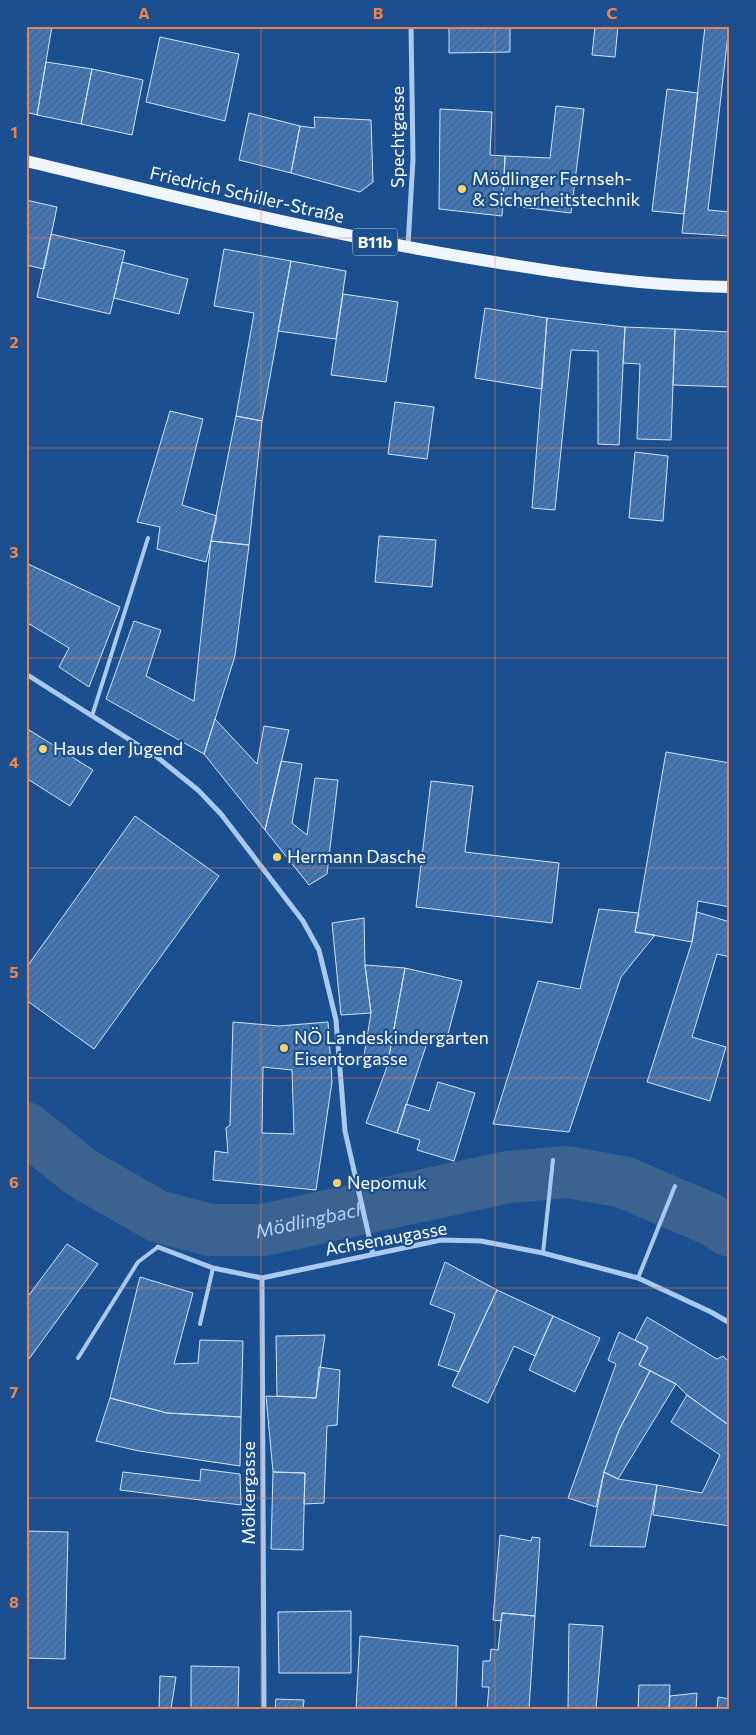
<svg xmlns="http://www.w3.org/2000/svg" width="756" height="1735" font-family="Commissioner,sans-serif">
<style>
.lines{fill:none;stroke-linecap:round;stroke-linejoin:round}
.river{stroke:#3c6290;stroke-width:52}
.building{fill:url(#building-hatch);stroke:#cfe3fa;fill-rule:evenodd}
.service{stroke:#a9c9ee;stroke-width:4}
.minor{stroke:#a9c9ee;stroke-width:5}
.primary{stroke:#f0f6ff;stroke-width:12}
.grid{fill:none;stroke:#ee8249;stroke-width:1;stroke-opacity:0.55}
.poi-dot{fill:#ffd166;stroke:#1b4f8f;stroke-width:2}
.labels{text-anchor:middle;stroke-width:4.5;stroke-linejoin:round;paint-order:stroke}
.shield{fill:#1b4f8f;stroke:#bbcadd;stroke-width:1}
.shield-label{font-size:16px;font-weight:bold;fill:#fff}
.street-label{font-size:18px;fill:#fff;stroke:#1b4f8f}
.poi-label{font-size:18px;fill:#fff;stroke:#1b4f8f;text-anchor:start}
.water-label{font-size:19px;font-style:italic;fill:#b5d3f5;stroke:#1b4f8f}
.neatline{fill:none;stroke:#ee8249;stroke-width:2}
.grid-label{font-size:16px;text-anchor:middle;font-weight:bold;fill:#ee8249}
</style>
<defs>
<pattern id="building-hatch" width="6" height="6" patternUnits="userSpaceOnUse" patternTransform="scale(1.25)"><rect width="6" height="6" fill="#4478b7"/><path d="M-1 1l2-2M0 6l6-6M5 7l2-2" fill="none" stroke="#486282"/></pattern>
</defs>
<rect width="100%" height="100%" fill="#1b4f8f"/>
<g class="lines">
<path class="river" id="s1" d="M 26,1128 L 82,1173 L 157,1216 L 210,1230 L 263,1230 L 508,1177 L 567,1172 L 623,1182 L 710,1219 L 730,1231"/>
</g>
<path class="building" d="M 26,26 L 52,26 L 37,115 L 26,112 Z
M 449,26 L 510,26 L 510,52 L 449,53 Z
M 595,26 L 618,26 L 615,57 L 592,55 Z
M 705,26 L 729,26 L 708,210 L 730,212 L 730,236 L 682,233 Z
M 160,37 L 239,54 L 225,121 L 146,102 Z
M 46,62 L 92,69 L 81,124 L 37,115 Z
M 92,69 L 143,80 L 132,135 L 81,124 Z
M 667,89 L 698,93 L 684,214 L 652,211 Z
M 556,106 L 584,109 L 571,213 L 503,205 L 505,156 L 550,158 Z
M 440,109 L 492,112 L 490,155 L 505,156 L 502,216 L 439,209 Z
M 249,113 L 300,126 L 291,173 L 239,160 Z
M 314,117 L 371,120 L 373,182 L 360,192 L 291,173 L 300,126 L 315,128 Z
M 26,200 L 57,207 L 44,269 L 26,265 Z
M 51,234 L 125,251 L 110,314 L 37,297 Z
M 224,249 L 291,261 L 262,421 L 236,416 L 254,313 L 214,306 Z
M 291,261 L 346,271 L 336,339 L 278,331 Z
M 122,262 L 188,279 L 179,314 L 114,298 Z
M 343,294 L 398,302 L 386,382 L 331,375 Z
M 485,308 L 547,318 L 542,389 L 475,378 Z
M 547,318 L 625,327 L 619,445 L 598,444 L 598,351 L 571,350 L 555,510 L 532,508 Z
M 625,327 L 675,329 L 671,440 L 637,439 L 640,364 L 623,363 Z
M 675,329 L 730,332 L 730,387 L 673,385 Z
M 395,402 L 434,407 L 427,459 L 388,454 Z
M 170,411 L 203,419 L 182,505 L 217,516 L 206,562 L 157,549 L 160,527 L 137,522 Z
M 236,416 L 262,421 L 249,545 L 211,541 Z
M 635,452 L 668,456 L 663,521 L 629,518 Z
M 379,536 L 436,540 L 432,587 L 375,582 Z
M 211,541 L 249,545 L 235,656 L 204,754 L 106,699 L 134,621 L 161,630 L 146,676 L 194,701 Z
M 26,563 L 120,607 L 89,687 L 59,667 L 69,648 L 26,622 Z
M 215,719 L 257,764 L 264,726 L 289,730 L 265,830 L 204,754 Z
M 26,728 L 93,770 L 70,806 L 26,778 Z
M 666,752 L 730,763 L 730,907 L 698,901 L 692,942 L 635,932 Z
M 281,761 L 302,764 L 292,823 L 307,835 L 315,778 L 338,780 L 327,874 L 309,885 L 265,830 Z
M 431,781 L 473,786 L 465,852 L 559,863 L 552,923 L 416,907 Z
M 135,816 L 219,876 L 94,1049 L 26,1000 L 26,968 Z
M 599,909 L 639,913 L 635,932 L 655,935 L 621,977 L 569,1132 L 493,1124 L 538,981 L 580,989 Z
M 697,912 L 730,922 L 730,957 L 717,954 L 692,1037 L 726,1047 L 710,1101 L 647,1082 L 692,942 Z
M 364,918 L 365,965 L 371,1013 L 341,1015 L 332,923 Z
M 365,965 L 405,968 L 387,1067 L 363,1062 L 371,1013 Z
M 405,968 L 462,981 L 448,1034 L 430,1034 L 397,1133 L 366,1123 L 387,1067 Z
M 233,1022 L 279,1026 L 328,1022 L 332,1082 L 316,1190 L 213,1180 L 215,1151 L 228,1153 L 226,1128 L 230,1125 ZM 263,1067 L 292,1070 L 294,1134 L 262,1133 Z
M 438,1082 L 475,1093 L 454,1161 L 417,1150 L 420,1140 L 397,1133 L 406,1104 L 429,1111 Z
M 67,1244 L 98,1264 L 26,1363 L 26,1299 Z
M 445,1262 L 497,1290 L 459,1372 L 438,1365 L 455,1314 L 430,1304 Z
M 140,1277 L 193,1293 L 174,1364 L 198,1363 L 200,1340 L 243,1341 L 241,1417 L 167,1413 L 110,1398 Z
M 497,1290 L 553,1316 L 535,1356 L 514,1346 L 488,1403 L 452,1386 Z
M 553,1316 L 600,1338 L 575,1392 L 529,1370 Z
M 647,1317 L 717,1359 L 723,1356 L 730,1363 L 730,1426 L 687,1395 L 676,1384 L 639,1365 L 648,1347 L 635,1340 Z
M 619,1332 L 648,1347 L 639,1365 L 650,1371 L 619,1430 L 604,1472 L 596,1507 L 568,1498 L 616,1364 L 608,1360 Z
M 325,1335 L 316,1398 L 277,1396 L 276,1336 Z
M 319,1367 L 340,1370 L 337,1425 L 327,1426 L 324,1503 L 304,1504 L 305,1473 L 273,1472 L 266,1396 L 316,1398 Z
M 650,1371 L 676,1384 L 618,1479 L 604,1472 L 619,1430 Z
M 687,1395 L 730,1426 L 730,1526 L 653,1515 L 657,1485 L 702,1493 L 720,1455 L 671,1422 Z
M 110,1398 L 167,1413 L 241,1417 L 240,1466 L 139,1451 L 96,1441 Z
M 201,1469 L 240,1474 L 241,1505 L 120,1490 L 123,1472 L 200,1481 Z
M 273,1472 L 305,1473 L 303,1550 L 271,1549 Z
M 604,1472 L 618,1479 L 657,1485 L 645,1547 L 590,1546 Z
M 26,1531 L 68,1532 L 65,1659 L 26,1658 Z
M 500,1535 L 531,1541 L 532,1537 L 540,1538 L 535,1616 L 502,1613 L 501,1621 L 493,1620 Z
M 351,1611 L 351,1673 L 279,1673 L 278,1612 Z
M 502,1613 L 535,1616 L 529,1709 L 487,1709 L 489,1687 L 482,1687 L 483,1661 L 490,1661 L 491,1649 L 498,1650 Z
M 569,1624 L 603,1626 L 596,1709 L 568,1709 Z
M 360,1636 L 458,1646 L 456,1709 L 356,1709 Z
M 191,1666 L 239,1667 L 238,1709 L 191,1709 Z
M 160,1676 L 176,1677 L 171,1709 L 159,1709 Z
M 639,1685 L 670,1685 L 669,1709 L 638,1709 Z
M 697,1693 L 696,1709 L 669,1709 L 670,1696 Z
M 718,1697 L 730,1699 L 730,1709 L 717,1709 Z
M 276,1699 L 304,1700 L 303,1709 L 275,1709 Z"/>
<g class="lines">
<path class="service" d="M 92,716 L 148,538
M 543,1253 L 553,1160
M 638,1278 L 675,1186
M 200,1324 L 213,1268
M 78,1358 L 138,1262 L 158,1247"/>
<path class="minor" d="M 408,246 L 413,159 L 411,26
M 26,674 L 157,757 L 198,790 L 221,814 L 303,921 L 319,950 L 336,1020 L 345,1131 L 373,1254
M 158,1247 L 213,1268 L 262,1278 L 441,1240 L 481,1241 L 543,1253 L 638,1278 L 711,1312 L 730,1323
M 262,1278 L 264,1709"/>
<path class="primary" d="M 26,161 C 177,197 328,235 482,260 C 566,274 643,286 730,287"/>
</g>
<path class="grid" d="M 261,26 L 261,1709M 495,26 L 495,1709M 26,238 L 730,238M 26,448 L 730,448M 26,658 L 730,658M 26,868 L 730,868M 26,1078 L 730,1078M 26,1288 L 730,1288M 26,1498 L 730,1498"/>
<g class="poi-dot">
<circle cx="462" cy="189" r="5"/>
<circle cx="43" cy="749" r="5"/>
<circle cx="277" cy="857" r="5"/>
<circle cx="284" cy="1048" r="5"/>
<circle cx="337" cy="1183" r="5"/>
</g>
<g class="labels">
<rect class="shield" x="352.5" y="228.5" width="45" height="27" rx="4"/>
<g class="shield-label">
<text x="375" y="248">B11b</text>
</g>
<g class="street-label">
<text transform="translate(398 137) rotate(-90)" y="6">Spechtgasse</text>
<text transform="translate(247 195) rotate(13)" y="6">Friedrich Schiller-Straße</text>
<text transform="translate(386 1239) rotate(-10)" y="6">Achsenaugasse</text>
<text transform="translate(249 1493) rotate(-90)" y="6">Mölkergasse</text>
</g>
<g class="poi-label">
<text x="472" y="185">Mödlinger Fernseh-<tspan x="472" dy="21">&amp; Sicherheitstechnik</tspan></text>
<text x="53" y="755">Haus der Jugend</text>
<text x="287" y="863">Hermann Dasche</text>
<text x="294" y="1044">NÖ Landeskindergarten<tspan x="294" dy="21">Eisentorgasse</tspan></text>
<text x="347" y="1189">Nepomuk</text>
</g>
<g class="water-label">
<text dy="7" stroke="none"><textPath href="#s1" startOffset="315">Mödlingbach</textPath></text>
</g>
</g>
<rect width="756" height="1735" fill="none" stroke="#1b4f8f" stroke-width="55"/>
<rect x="28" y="28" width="700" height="1680" class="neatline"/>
<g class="grid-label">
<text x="144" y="19">A</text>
<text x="378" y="19">B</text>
<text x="612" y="19">C</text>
<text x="14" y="138">1</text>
<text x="14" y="348">2</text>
<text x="14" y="558">3</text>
<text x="14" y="768">4</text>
<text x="14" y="978">5</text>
<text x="14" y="1188">6</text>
<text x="14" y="1398">7</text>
<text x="14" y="1608">8</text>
</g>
</svg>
